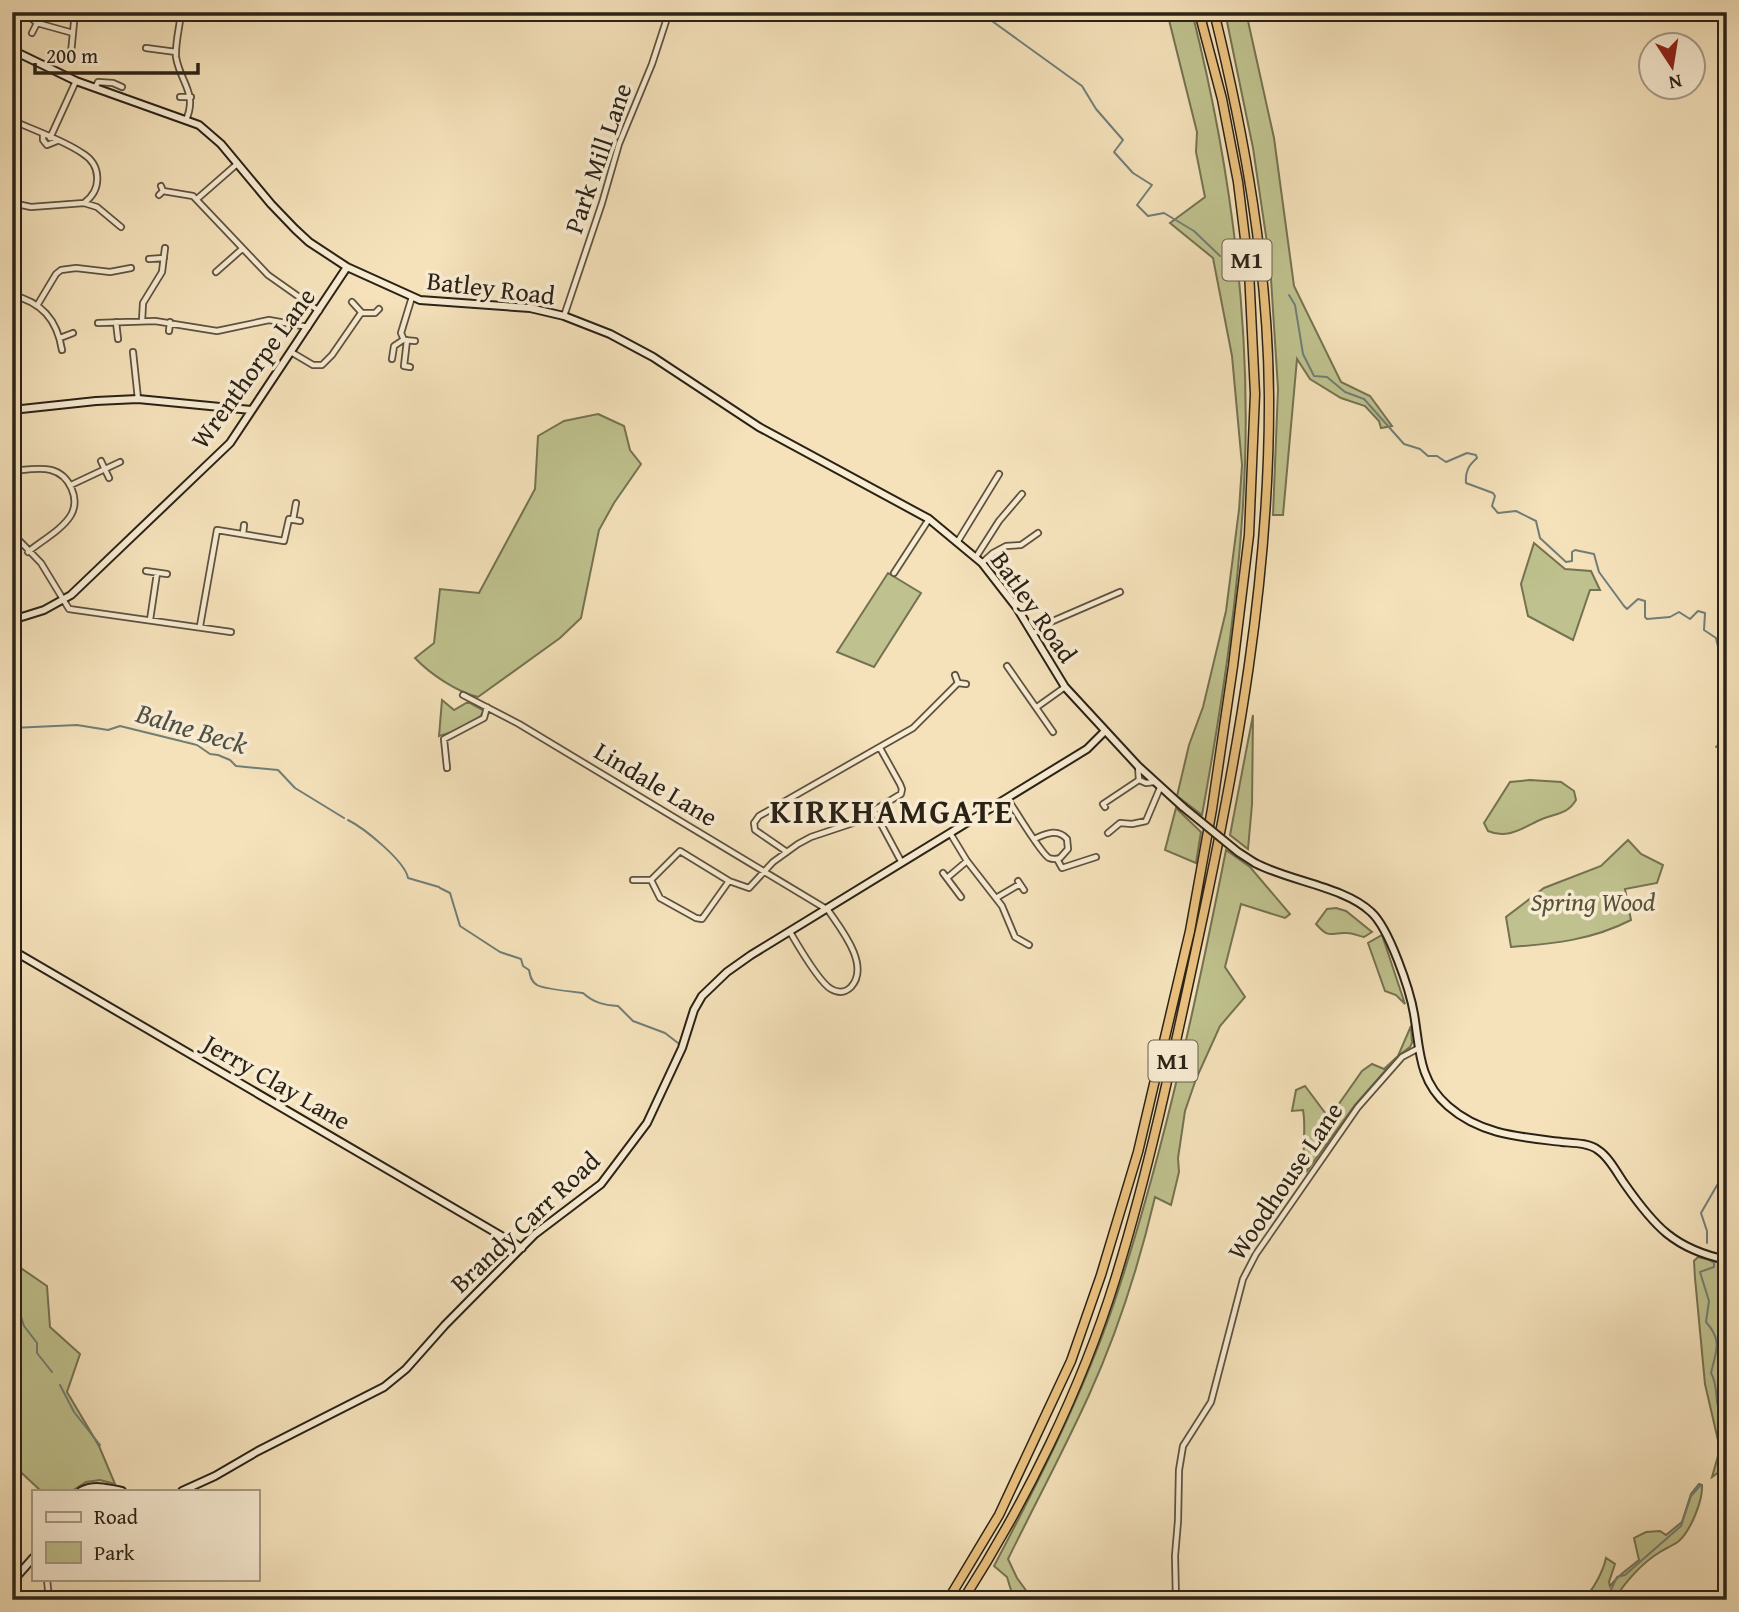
<svg xmlns="http://www.w3.org/2000/svg" width="1739" height="1612" font-family="'Gentium Book Plus',serif">
<style>
.green{fill:#bfc28e;stroke:#747252;stroke-width:2}
.lines{fill:none;stroke-linecap:round;stroke-linejoin:round}
.stream{stroke:#707e78;stroke-width:2}
.street-casing{stroke:#5d523f;stroke-width:8}
.secondary-casing{stroke:#2a2216;stroke-width:10}
.highway-casing{stroke:#2a2216;stroke-width:11}
.street{stroke:#f8ecd3;stroke-width:4.5}
.secondary{stroke:#f8ecd3;stroke-width:6}
.highway{stroke:#eac17e;stroke-width:8}
.secondary-bridge-casing{stroke:#2a2216;stroke-width:10;stroke-linecap:butt}
.secondary-bridge{stroke:#f8ecd3;stroke-width:6}
.labels{text-anchor:middle;stroke-width:7;stroke-linejoin:round;paint-order:stroke}
.shield{fill:#f8ecd3;stroke:#685f4f;stroke-width:2}
.shield-label{font-size:24px;font-weight:bold;fill:#2a2216}
.street-label{font-size:26px;fill:#2a2216;stroke:#f8ecd3}
.park-label{font-size:26px;font-style:italic;fill:#57523a;stroke:#f8ecd3}
.water-label{font-size:28px;font-style:italic;fill:#4d5047;stroke:#f8ecd3}
.district-label{font-size:33px;font-weight:bold;letter-spacing:2px;fill:#2a2216;stroke:#f8ecd3}
</style>
<rect width="100%" height="100%" fill="#f5e2bb"/>
<filter id="stains"><feTurbulence type="fractalNoise" baseFrequency=".00286" numOctaves="4"/><feColorMatrix values="0 0 0 0 .2 0 0 0 0 .09 0 0 0 0 .02 0 0 0 .5 -.17"/></filter>
<radialGradient id="worn" r=".72"><stop offset=".6" stop-color="#630" stop-opacity="0"/><stop offset="1" stop-color="#630" stop-opacity=".3"/></radialGradient>
<path class="green" d="M 1167,12 L 1192,12 C 1229,159 1250,311 1245,463 C 1241,581 1223,699 1202,815 L 1177,796 L 1189,745 L 1203,707 L 1226,611 L 1239,510 L 1242,465 L 1232,356 L 1213,258 L 1170,223 L 1205,197 L 1196,152 L 1197,132 Z
M 1225,12 L 1246,12 L 1274,138 L 1294,286 L 1341,382 L 1370,396 L 1392,426 L 1381,428 L 1379,421 L 1365,406 L 1341,398 L 1310,379 L 1297,359 L 1283,515 L 1273,515 L 1278,389 L 1270,263 L 1253,148 Z
M 598,414 L 624,426 L 630,450 L 641,464 L 614,503 L 599,530 L 581,618 L 560,638 L 478,697 C 457,692 430,674 415,658 L 434,643 L 440,589 L 479,593 L 535,489 L 538,436 L 564,421 Z
M 1534,543 L 1565,569 L 1591,571 L 1600,590 L 1590,590 L 1573,640 L 1528,616 L 1521,584 Z
M 888,573 L 921,593 L 874,667 L 837,652 Z
M 442,700 L 454,710 L 468,702 L 484,711 C 475,727 455,731 439,736 Z
M 1253,715 L 1252,804 L 1248,849 L 1230,835 Z
M 1530,780 L 1561,782 L 1574,791 L 1576,800 C 1567,815 1556,813 1542,819 C 1524,827 1508,840 1488,831 L 1484,823 L 1510,782 Z
M 1176,808 L 1201,832 L 1196,863 L 1165,850 Z
M 1628,840 L 1641,854 L 1663,865 L 1657,883 L 1625,889 L 1631,920 C 1592,940 1553,944 1511,947 L 1506,917 L 1544,888 L 1601,866 Z
M 1226,850 L 1250,867 L 1290,914 L 1285,918 L 1241,904 L 1225,967 L 1245,997 L 1220,1026 L 1196,1079 L 1185,1111 L 1178,1158 L 1179,1172 L 1171,1205 L 1155,1197 C 1139,1265 1118,1331 1089,1395 C 1064,1450 1035,1504 1008,1559 L 1017,1578 L 1033,1600 L 1014,1600 L 1007,1577 L 994,1566 C 1042,1475 1089,1382 1120,1285 C 1166,1142 1197,997 1226,850 Z
M 1336,908 L 1346,911 L 1372,932 L 1364,937 C 1359,936 1352,933 1347,933 C 1330,932 1330,940 1316,924 L 1327,909 Z
M 1382,935 L 1405,1004 L 1396,995 L 1385,991 L 1368,943 Z
M 1411,1026 L 1412,1043 L 1410,1047 L 1398,1056 L 1355,1105 L 1307,1171 C 1300,1149 1307,1133 1303,1110 L 1292,1111 L 1296,1090 L 1305,1086 L 1329,1118 L 1362,1071 L 1372,1064 L 1384,1069 L 1398,1056 Z
M 1698,1257 L 1727,1264 L 1727,1453 L 1724,1456 L 1719,1472 L 1712,1477 L 1720,1449 L 1705,1384 L 1695,1278 L 1694,1261 Z
M 12,1262 L 47,1286 L 50,1327 L 80,1354 L 67,1392 L 99,1446 L 115,1484 L 100,1480 L 86,1482 L 72,1491 L 41,1491 L 12,1464 Z
M 1699,1484 L 1702,1485 C 1703,1500 1691,1530 1679,1541 C 1674,1545 1666,1548 1660,1552 C 1642,1563 1625,1582 1614,1600 L 1583,1600 C 1593,1590 1603,1572 1606,1558 L 1615,1564 L 1609,1582 L 1610,1586 C 1618,1575 1628,1569 1639,1560 L 1634,1538 L 1646,1532 L 1660,1531 L 1666,1535 L 1682,1522 L 1691,1494 Z"/>
<g class="lines">
<path class="stream" d="M 976,12 L 985,16 L 1082,86 L 1096,109 L 1123,140 L 1114,152 L 1133,173 L 1152,185 L 1137,205 L 1148,216 L 1164,213 L 1194,231 L 1220,256
M 1289,295 L 1295,305 L 1303,354 L 1314,376 L 1327,377 L 1345,392 L 1364,399 L 1404,444 L 1420,449 L 1428,456 L 1437,456 L 1446,462 L 1467,453 L 1476,455 L 1477,458 C 1469,465 1465,471 1466,483 L 1493,493 L 1495,496 L 1492,506 L 1498,513 L 1516,511 L 1536,521 L 1540,538 L 1566,562 L 1572,561 L 1572,552 L 1575,550 L 1594,554 L 1599,572 L 1624,606 L 1627,609 L 1638,599 L 1645,601 L 1645,617 L 1647,619 L 1670,617 L 1679,612 L 1690,619 L 1698,611 L 1705,613 L 1704,630 L 1716,638 L 1720,655 L 1727,660
M 12,728 L 77,725 L 108,730 L 120,726 L 197,745 L 210,754 L 218,755 L 230,760 L 236,766 L 278,770 L 295,788 L 344,818
M 1716,747 L 1727,736
M 348,820 C 364,828 405,861 408,878 L 439,887
M 440,888 L 450,893 L 460,926 L 500,952 L 521,959 L 523,966 L 529,970 C 530,975 531,982 537,985 C 544,989 574,992 583,993 C 594,1003 604,1005 618,1006 L 633,1021 L 665,1033 L 678,1043
M 1707,1243 L 1707,1231 L 1701,1213 L 1727,1168
M 1709,1260 L 1714,1263 L 1714,1267 L 1700,1272 L 1709,1301 L 1706,1322 C 1723,1341 1716,1351 1711,1373 C 1716,1381 1716,1392 1717,1402 C 1718,1409 1724,1418 1727,1425
M 12,1289 L 24,1326 L 37,1343 L 37,1353 L 52,1372
M 60,1385 L 74,1412 L 100,1445
M 1608,1596 L 1617,1577 L 1625,1575 L 1681,1526 L 1691,1496 L 1700,1486"/>
<defs>
<path id="street" d="M 181,12 C 180,26 175,43 176,57 C 180,82 198,93 186,120
M 26,14 L 37,23 L 73,33
M 32,33 L 37,23
M 146,48 L 176,52
M 71,53 L 75,12
M 95,88 L 98,82 L 113,83 L 122,87
M 180,97 L 191,97
M 12,120 C 35,131 61,139 82,153 C 102,165 102,190 84,203
M 43,135 L 43,140 L 47,145 L 57,141
M 50,138 L 76,81
M 163,191 L 193,196 L 268,275 L 319,311
M 159,195 L 163,191 L 161,186
M 197,199 L 237,164
M 12,203 L 31,207 L 84,203 L 97,207 L 121,227
M 149,259 L 164,258
M 216,272 L 242,249
M 12,295 C 41,302 57,319 62,350
M 412,297 L 401,333 L 404,340 L 415,341
M 352,302 L 362,313
M 38,304 L 56,274 L 61,270 L 76,268 L 110,272 L 131,268
M 564,316 L 602,203 L 619,144 L 652,64 L 669,12
M 142,321 L 143,303 L 162,272 L 165,248
M 116,322 L 118,339
M 98,323 L 155,321 L 217,331 L 269,320 L 308,327
M 169,331 L 170,322
M 60,338 L 73,333
M 407,340 L 404,366 L 410,367
M 133,352 L 138,399
M 291,352 L 313,365 L 322,365 L 332,355 L 361,313 L 375,313 L 379,309
M 392,359 L 394,346 L 403,340
M 101,461 L 109,478
M 12,471 C 25,470 39,467 51,470 C 70,475 80,499 71,515 C 62,530 41,541 28,552
M 71,485 L 120,462
M 293,520 L 296,503
M 12,533 L 41,563 L 69,609 L 231,632
M 243,534 L 244,525
M 958,541 L 999,474
M 976,557 L 999,521 L 1022,494
M 982,563 L 993,553 L 1006,546 L 1021,545 L 1038,533
M 146,571 L 167,574
M 894,573 L 929,519
M 150,620 L 157,573
M 200,626 L 217,530 L 284,541 L 289,519 L 300,521
M 1033,634 L 1046,624 L 1120,592
M 1007,666 L 1053,732
M 955,675 L 958,683 L 966,684
M 463,695 L 519,724 L 828,910 C 840,928 871,965 851,987 C 845,993 838,993 831,989 C 820,983 797,944 790,932
M 1037,707 L 1065,687
M 1138,766 L 1139,780 L 1146,783 L 1154,782
M 447,768 L 444,739 L 484,718 L 487,707
M 1007,798 C 1014,808 1041,854 1049,858 C 1054,860 1056,859 1060,858 L 1068,849 L 1067,839 C 1057,828 1046,834 1034,839
M 1105,807 L 1103,804 L 1139,780
M 874,811 L 902,863
M 950,833 L 967,861 L 1002,906 L 1015,937 L 1029,945
M 1108,833 L 1120,823 L 1132,824 L 1146,821 L 1160,788
M 787,852 L 755,830 L 754,823 L 759,816 L 913,728 L 958,683
M 1057,859 L 1062,868 L 1096,857
M 943,873 L 961,897
M 947,878 L 967,861
M 633,880 L 651,880
M 729,881 L 702,919 L 696,918 L 660,898 L 651,880 L 680,851 L 729,881 L 749,888 L 773,862 L 798,844 L 811,837 L 853,823 L 901,794 L 902,789 L 900,784 L 880,748
M 1018,881 L 1024,890
M 996,898 L 1020,884
M 47,1579 L 49,1600
M 1176,1600 L 1175,1556 L 1178,1521 L 1179,1470 L 1183,1446 L 1211,1402 L 1243,1279 L 1256,1254 L 1358,1107 L 1402,1057 L 1417,1049"/>
<path id="secondary" d="M 12,50 L 76,81 L 199,125 L 221,144 L 271,204 L 295,229 L 309,242 L 347,267 L 420,300 L 530,308 L 564,316 L 610,334 L 653,357 L 759,427 L 929,519 L 982,563 L 1017,608 L 1065,687 L 1138,766 L 1183,807
M 12,410 L 96,401 L 138,399 L 251,410
M 12,620 L 44,610 L 71,595 L 230,443 L 347,267
M 1255,863 C 1289,881 1345,887 1371,912 C 1389,928 1410,990 1414,1014 C 1420,1049 1418,1080 1448,1106 C 1481,1135 1521,1137 1562,1142 C 1574,1143 1589,1143 1598,1150 C 1609,1157 1617,1173 1624,1183 C 1654,1226 1674,1249 1727,1260
M 12,950 L 522,1248
M 81,1491 C 94,1484 108,1488 122,1491
M 182,1491 L 215,1476 L 258,1451 L 384,1387 L 406,1369 L 445,1325 L 535,1234 L 601,1184 L 647,1123 L 682,1048 L 694,1010 L 702,996 L 727,972 L 751,955 L 1087,749 L 1105,731
M 12,1582 L 33,1558"/>
<path id="highway" d="M 948,1600 L 999,1515 L 1071,1361 L 1101,1275 L 1138,1152 L 1190,931 L 1212,809 L 1233,666 L 1249,535 L 1255,394 L 1249,271 L 1238,182 L 1222,99 L 1199,12
M 963,1600 C 1025,1503 1081,1390 1115,1280 C 1150,1167 1174,1051 1199,935 C 1237,758 1270,578 1269,396 C 1268,266 1245,138 1214,12"/>
</defs>
<use href="#street" class="street-casing"/>
<use href="#secondary" class="secondary-casing"/>
<use href="#highway" class="highway-casing"/>
<use href="#street" class="street"/>
<use href="#secondary" class="secondary"/>
<use href="#highway" class="highway"/>
<defs>
<path id="secondary-bridge" d="M 1183,807 L 1238,852 L 1255,863"/>
</defs>
<use href="#secondary-bridge" class="secondary-bridge-casing"/>
<use href="#secondary-bridge" class="secondary-bridge"/>
</g>
<g class="labels">
<g class="shield">
<rect x="1222.5" y="239.5" width="49" height="41" rx="5"/>
<rect x="1148.5" y="1040.5" width="49" height="41" rx="5"/>
</g>
<g class="shield-label">
<text x="1247" y="268">M1</text>
<text x="1173" y="1069">M1</text>
</g>
<g class="street-label">
<text transform="translate(598 158) rotate(-71)" y="9">Park Mill Lane</text>
<text transform="translate(491 288) rotate(7)" y="9">Batley Road</text>
<text transform="translate(253 368) rotate(-54)" y="9">Wrenthorpe Lane</text>
<text transform="translate(1034 607) rotate(55)" y="9">Batley Road</text>
<text transform="translate(656 784) rotate(31)" y="9">Lindale Lane</text>
<text transform="translate(277 1082) rotate(30)" y="9">Jerry Clay Lane</text>
<text transform="translate(1285 1181) rotate(-56)" y="9">Woodhouse Lane</text>
<text transform="translate(525 1222) rotate(-43)" y="9">Brandy Carr Road</text>
</g>
<g class="park-label">
<text x="1593" y="911">Spring Wood</text>
</g>
<g class="water-label">
<text transform="translate(192 728) rotate(17)" y="10">Balne Beck</text>
</g>
<g class="district-label">
<text x="892" y="823">KIRKHAMGATE</text>
</g>
</g>
<rect width="1739" height="1612" fill="none" stroke="#f5e2bb" stroke-width="42"/>
<rect x="14" y="14" width="1711" height="1584" fill="none" stroke="#2a2216" stroke-width="3.5"/>
<rect x="21" y="21" width="1697" height="1570" fill="none" stroke="#2a2216" stroke-width="2"/>
<rect x="32" y="1490" width="228" height="91" fill="#f8ecd3" stroke="#a69b87" stroke-width="2"/>
<rect x="46" y="1512" width="35" height="10" fill="#f8ecd3" stroke="#a69b87" stroke-width="2"/>
<text x="94" y="1524" font-size="21" fill="#2a2216">Road</text>
<rect x="46" y="1542" width="35" height="21" fill="#bfc28e" stroke="#a69b87" stroke-width="2"/>
<text x="94" y="1560" font-size="21" fill="#2a2216">Park</text>
<g transform="translate(1672 66) rotate(168)"><circle r="33" fill="#f8ecd3" stroke="#a69b87" stroke-width="2"/>
<path d="M0-5L12 26L0 18L-12 26Z" fill="#8f2418"/>
<text y="-10" font-size="19" font-weight="bold" text-anchor="middle" fill="#2a2216">N</text>
</g>
<path d="M35 63v10h163v-10" fill="none" stroke="#2a2216" stroke-width="3.5"/>
<text x="46" y="63" font-size="21" fill="#2a2216" stroke="#f8ecd3" stroke-width="5" paint-order="stroke">200 m</text>
<rect width="100%" height="100%" filter="url(#stains)"/>
<rect width="100%" height="100%" fill="url(#worn)"/>
</svg>
